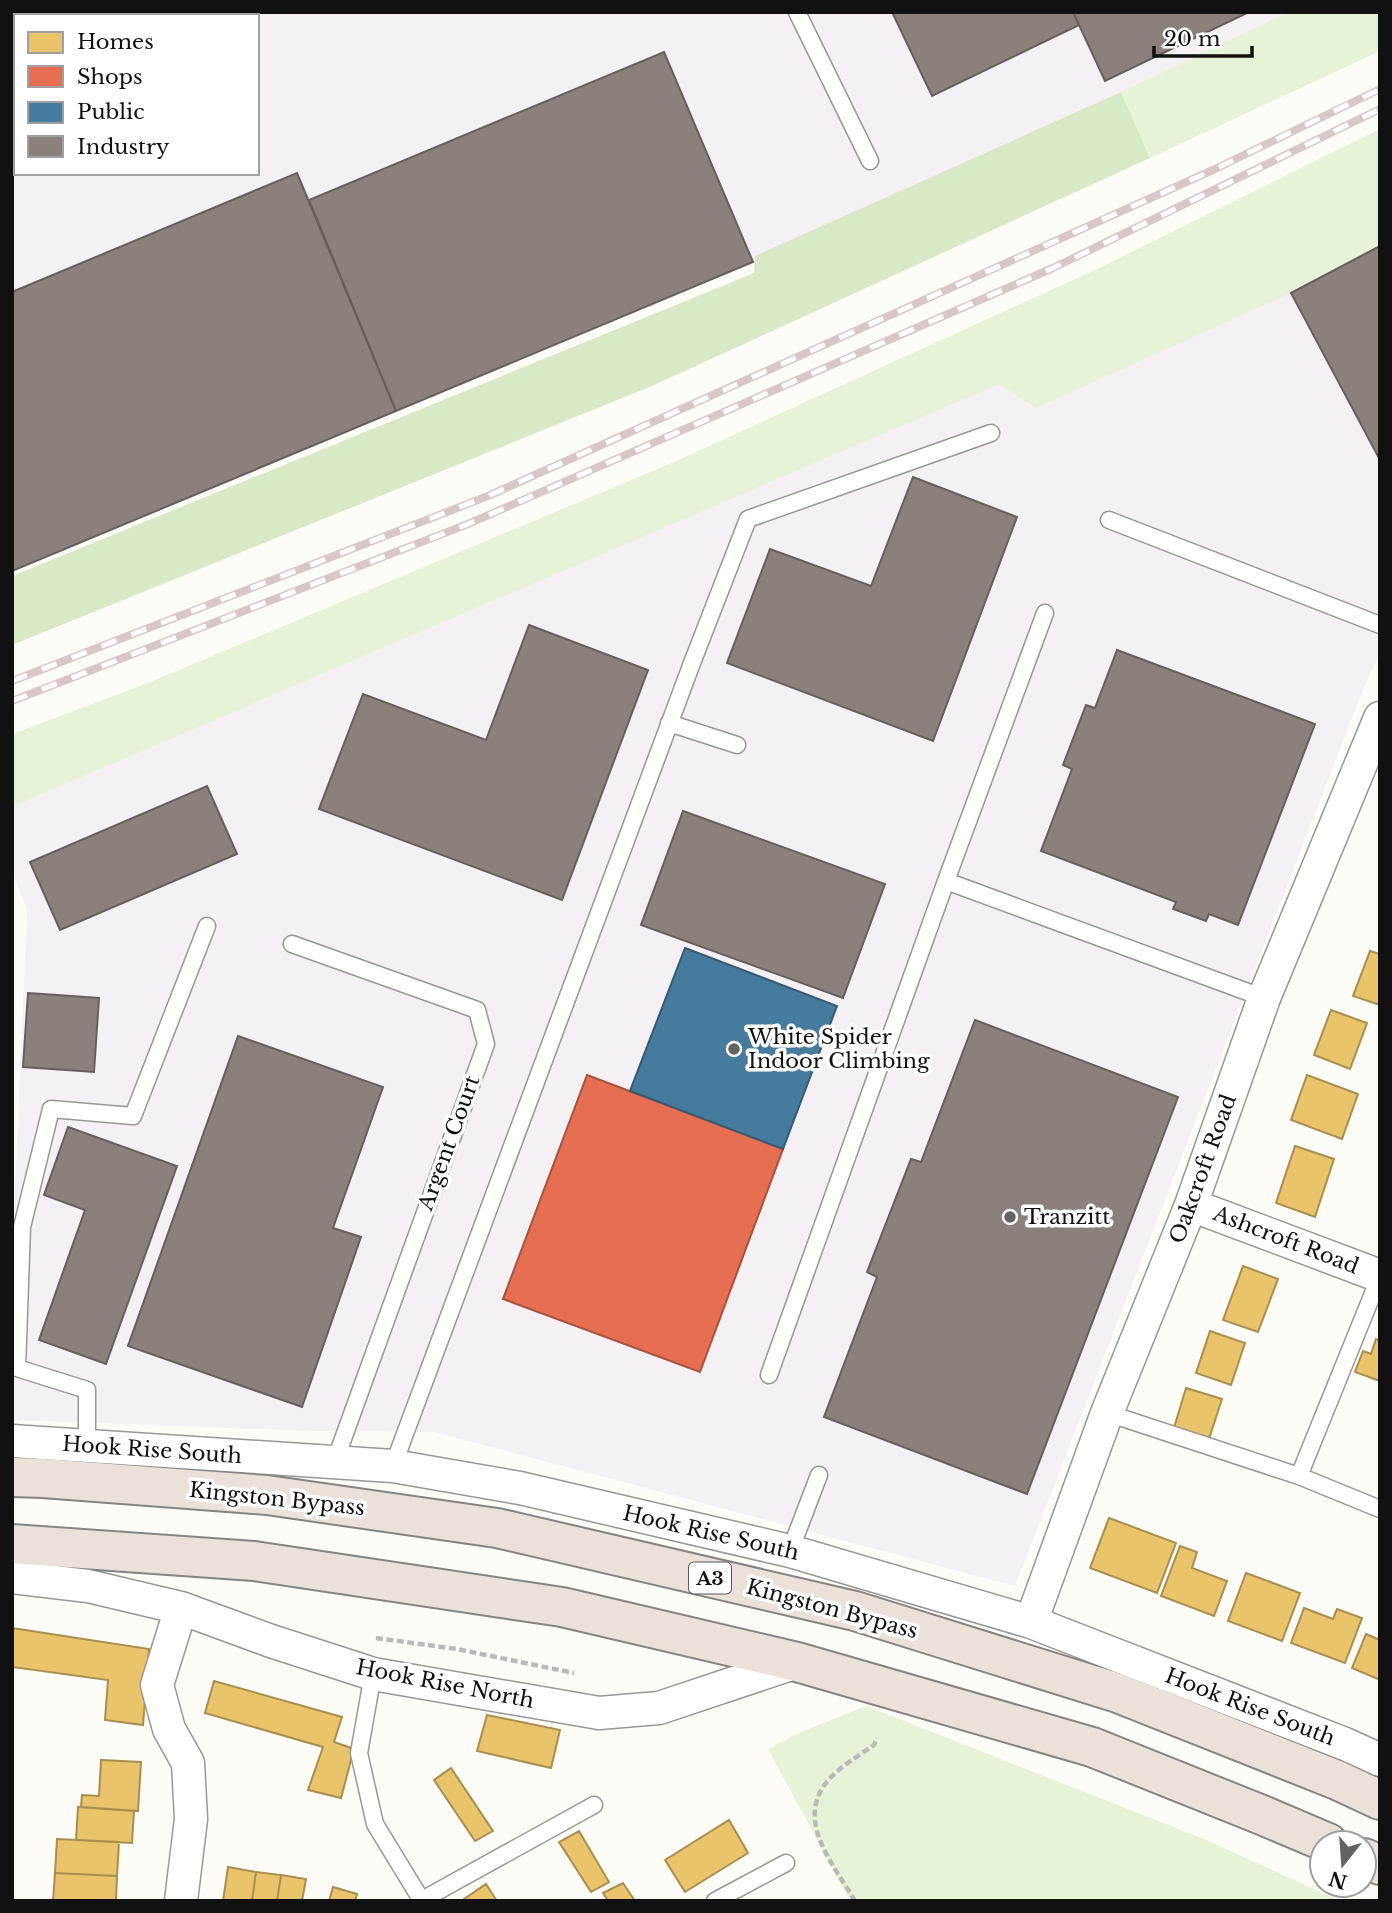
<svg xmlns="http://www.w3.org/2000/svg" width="1392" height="1913" font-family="'Libre Baskerville',serif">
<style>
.industrial{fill:#f5f0f3;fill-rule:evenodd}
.green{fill:#e7f3d7}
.forest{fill:#d8eac5}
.homes{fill:#e9c46a;stroke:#a88e4f;stroke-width:2}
.shops{fill:#e76f51;stroke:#a7533e;stroke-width:2}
.public{fill:#457b9d;stroke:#355b73;stroke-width:2}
.industry{fill:#8a817c;stroke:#665f5c;stroke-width:2}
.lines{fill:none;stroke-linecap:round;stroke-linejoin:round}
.lane-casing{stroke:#979795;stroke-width:19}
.street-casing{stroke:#979795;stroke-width:35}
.highway-casing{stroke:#858482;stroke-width:42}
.path{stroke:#b9b9b8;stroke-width:4.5;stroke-dasharray:7 3.5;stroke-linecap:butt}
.lane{stroke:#fffffe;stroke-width:16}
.street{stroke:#fffffe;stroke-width:32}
.highway{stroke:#eae1d8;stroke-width:38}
.rail-casing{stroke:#d9c6c7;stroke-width:8}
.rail{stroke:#fff;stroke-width:5;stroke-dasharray:16;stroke-linecap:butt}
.poi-dot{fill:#646362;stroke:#fff;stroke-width:2.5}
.labels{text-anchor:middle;stroke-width:7;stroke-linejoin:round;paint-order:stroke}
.shield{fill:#fff;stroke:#585858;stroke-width:2}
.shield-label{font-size:19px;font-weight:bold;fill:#111}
.poi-label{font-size:21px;fill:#111;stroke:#fff;text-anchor:start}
.street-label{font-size:21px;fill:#111;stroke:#fff}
</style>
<rect width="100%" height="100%" fill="#fdfcf7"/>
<path class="industrial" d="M 12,12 L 1288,12 L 1121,92 L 756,256 L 752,262 L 12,571 ZM 16,16 L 257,16 L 257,173 L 16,173 Z
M 1380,187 L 1380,653 L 1362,692 L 1015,1586 L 435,1432 L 314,1431 L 12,1420 L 12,1259 L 27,910 L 12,871 L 12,807 L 1049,362 Z"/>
<path class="green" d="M 1288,12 L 1380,12 L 1380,51 L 1150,158 L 1121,92 Z
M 1380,129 L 1380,246 L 1291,293 L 1036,408 L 999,384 L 12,807 L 12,734 L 143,685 L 674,462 L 1097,269 Z
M 866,1706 L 1204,1839 L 1340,1901 L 850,1901 L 768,1749 L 801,1732 Z"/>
<path class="forest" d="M 1121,92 L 1150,158 L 652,386 L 12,645 L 12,576 L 754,273 L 755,256 Z"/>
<path class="homes" d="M 1370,951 L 1380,954 L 1380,1005 L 1353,996 Z
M 1331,1010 L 1367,1023 L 1350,1069 L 1314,1055 Z
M 1307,1075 L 1358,1094 L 1342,1139 L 1291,1120 Z
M 1295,1146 L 1334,1159 L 1315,1217 L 1276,1203 Z
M 1243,1266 L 1278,1279 L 1258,1332 L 1223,1320 Z
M 1210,1331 L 1245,1343 L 1231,1385 L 1196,1373 Z
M 1376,1339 L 1380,1341 L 1380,1381 L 1355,1372 L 1363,1351 L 1371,1354 Z
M 1186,1388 L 1222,1399 L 1208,1442 L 1173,1431 Z
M 1109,1518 L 1176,1543 L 1157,1593 L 1090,1568 Z
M 1180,1546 L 1197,1552 L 1192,1568 L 1227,1581 L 1214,1616 L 1161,1596 Z
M 1246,1573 L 1300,1593 L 1282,1641 L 1228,1621 Z
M 1304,1608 L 1333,1619 L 1337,1609 L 1362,1618 L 1345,1663 L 1291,1643 Z
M 12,1628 L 149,1649 L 143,1725 L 105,1720 L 108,1680 L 12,1667 Z
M 1366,1634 L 1380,1640 L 1380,1680 L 1352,1668 Z
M 214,1681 L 342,1717 L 334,1742 L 354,1749 L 341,1798 L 308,1790 L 323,1747 L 205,1713 Z
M 487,1715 L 560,1730 L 551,1768 L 477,1751 Z
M 101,1760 L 141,1762 L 138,1811 L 81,1807 L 82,1795 L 99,1796 Z
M 451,1768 L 493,1831 L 475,1841 L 434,1780 Z
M 78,1807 L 134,1811 L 132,1843 L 76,1840 Z
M 729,1820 L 748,1853 L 685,1892 L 665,1860 Z
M 579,1831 L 609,1882 L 591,1892 L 559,1842 Z
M 57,1839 L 119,1842 L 117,1876 L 55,1873 Z
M 228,1867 L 256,1872 L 252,1901 L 223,1901 Z
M 256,1872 L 281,1875 L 277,1901 L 252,1901 Z
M 55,1873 L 117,1876 L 116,1901 L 53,1901 Z
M 281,1875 L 306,1879 L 302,1901 L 277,1901 Z
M 623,1883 L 635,1901 L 608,1901 L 603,1893 Z
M 486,1884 L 497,1901 L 465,1901 L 464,1899 Z
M 333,1887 L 357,1894 L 355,1901 L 329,1901 Z"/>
<path class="shops" d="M 587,1075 L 783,1149 L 700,1372 L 503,1299 Z"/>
<path class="public" d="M 685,948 L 837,1006 L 783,1149 L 630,1091 Z"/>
<path class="industry" d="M 892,12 L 1073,12 L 1079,25 L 932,96 Z
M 1073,12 L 1249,12 L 1105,81 Z
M 664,52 L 753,262 L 396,411 L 309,200 Z
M 297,173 L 396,411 L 12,571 L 12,292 Z
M 1380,246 L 1380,460 L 1291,293 Z
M 913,477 L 1017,517 L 933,741 L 727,663 L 770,549 L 871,586 Z
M 529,625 L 648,670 L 562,900 L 319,809 L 363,694 L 486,740 Z
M 1117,650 L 1315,724 L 1238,925 L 1209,914 L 1206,921 L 1173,909 L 1176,902 L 1041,851 L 1072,769 L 1063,765 L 1086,705 L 1095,708 Z
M 207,786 L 237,854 L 60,930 L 30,862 Z
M 683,811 L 885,884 L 843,998 L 641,925 Z
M 28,993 L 99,998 L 94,1072 L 23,1067 Z
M 975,1020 L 1178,1097 L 1027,1494 L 824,1417 L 877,1277 L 867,1272 L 911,1159 L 921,1162 Z
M 238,1036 L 383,1087 L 333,1228 L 361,1237 L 302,1407 L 128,1346 Z
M 68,1127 L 177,1166 L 106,1364 L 39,1340 L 85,1210 L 44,1195 Z"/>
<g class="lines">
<defs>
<path id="lane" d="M 107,12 L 109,16
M 797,12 L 870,161
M 1109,520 L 1380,625
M 669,723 L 737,745
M 946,881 L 1264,998
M 292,944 L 477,1010 L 486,1044 L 335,1461
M 769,1375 L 946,881 L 1045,613
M 1107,1413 L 1299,1476 L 1380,1509
M 87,1445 L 87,1390 L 17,1368 L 22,1227 L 51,1109 L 133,1116 L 207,926
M 393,1466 L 692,663 L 748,519 L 991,433
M 1299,1476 L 1380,1276
M 790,1551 L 819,1475
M 373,1674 L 359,1753 L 375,1824 L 422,1901
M 422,1900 L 594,1805
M 715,1901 L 786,1863"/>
<path id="street" d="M 1191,1205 L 1380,1276
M 12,1441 L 393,1466 L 520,1488 L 790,1551 L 1031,1622 L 1345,1744 L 1380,1760
M 12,1577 L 88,1586 L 181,1608 L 271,1641 L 373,1674 L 599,1713 L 659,1708 L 797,1662
M 1031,1622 L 1107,1413 L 1191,1205 L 1264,998 L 1380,718
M 181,1901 L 191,1819 L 188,1763 L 169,1729 L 157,1685 L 181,1608"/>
<path id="highway" d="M 12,1477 L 43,1478 L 267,1495 L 497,1528 L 855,1611 L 1118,1693 L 1337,1780 L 1380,1800
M 12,1544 L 254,1561 L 562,1607 L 797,1662 L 1092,1747 L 1262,1815 L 1328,1843
M 1364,1858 L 1380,1865"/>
</defs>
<use href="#lane" class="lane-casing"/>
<use href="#street" class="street-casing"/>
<use href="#highway" class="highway-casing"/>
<path class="path" d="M 376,1638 L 457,1649 L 574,1673
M 855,1901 C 836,1868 798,1826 823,1787 C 835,1769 857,1757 874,1745 L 877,1738"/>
<use href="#lane" class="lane"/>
<use href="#street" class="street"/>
<use href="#highway" class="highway"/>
<defs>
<path id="rail" d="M 12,681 L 488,496 L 1213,170 L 1380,89
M 12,701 L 468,524 L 1053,268 L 1380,109"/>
</defs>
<use href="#rail" class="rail-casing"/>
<use href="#rail" class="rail"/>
</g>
<g class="poi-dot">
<circle cx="734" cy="1049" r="7"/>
<circle cx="1010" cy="1217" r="7"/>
</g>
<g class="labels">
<rect class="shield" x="689" y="1562.5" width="42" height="31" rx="5"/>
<g class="shield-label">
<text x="710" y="1585">A3</text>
</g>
<g class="poi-label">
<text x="748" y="1044">White Spider<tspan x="748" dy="24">Indoor Climbing</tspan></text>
<text x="1024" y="1224">Tranzitt</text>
</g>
<g class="street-label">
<text transform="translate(449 1143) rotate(-70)" y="7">Argent Court</text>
<text transform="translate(1203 1169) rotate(-70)" y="7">Oakcroft Road</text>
<text transform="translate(1286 1240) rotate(21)" y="7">Ashcroft Road</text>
<text transform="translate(152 1450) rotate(4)" y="7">Hook Rise South</text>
<text transform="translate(277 1499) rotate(6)" y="7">Kingston Bypass</text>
<text transform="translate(711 1533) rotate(13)" y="7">Hook Rise South</text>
<text transform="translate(832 1609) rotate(15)" y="7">Kingston Bypass</text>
<text transform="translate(445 1684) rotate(11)" y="7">Hook Rise North</text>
<text transform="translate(1250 1707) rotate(21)" y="7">Hook Rise South</text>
</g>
</g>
<rect width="1392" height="1913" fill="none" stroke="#111111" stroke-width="28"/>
<rect x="14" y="14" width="245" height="161" fill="#ffffff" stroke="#a0a0a0" stroke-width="2"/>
<rect x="28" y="32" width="35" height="21" fill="#e9c46a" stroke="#a0a0a0" stroke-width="2"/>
<text x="77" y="49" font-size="21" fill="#111111">Homes</text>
<rect x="28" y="66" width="35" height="21" fill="#e76f51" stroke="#a0a0a0" stroke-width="2"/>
<text x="77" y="84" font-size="21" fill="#111111">Shops</text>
<rect x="28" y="102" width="35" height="21" fill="#457b9d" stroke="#a0a0a0" stroke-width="2"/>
<text x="77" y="119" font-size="21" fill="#111111">Public</text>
<rect x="28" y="136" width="35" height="21" fill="#8a817c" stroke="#a0a0a0" stroke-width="2"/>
<text x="77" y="154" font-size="21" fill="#111111">Industry</text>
<g transform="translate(1343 1864) rotate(197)"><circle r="33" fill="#ffffff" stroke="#a0a0a0" stroke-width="2"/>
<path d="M0-5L12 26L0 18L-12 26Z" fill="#646362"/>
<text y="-10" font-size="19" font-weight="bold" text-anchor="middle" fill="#111111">N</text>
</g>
<path d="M1154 46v10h98v-10" fill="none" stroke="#111111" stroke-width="3.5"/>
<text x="1164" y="46" font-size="21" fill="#111111" stroke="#ffffff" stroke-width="5" paint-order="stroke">20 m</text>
</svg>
